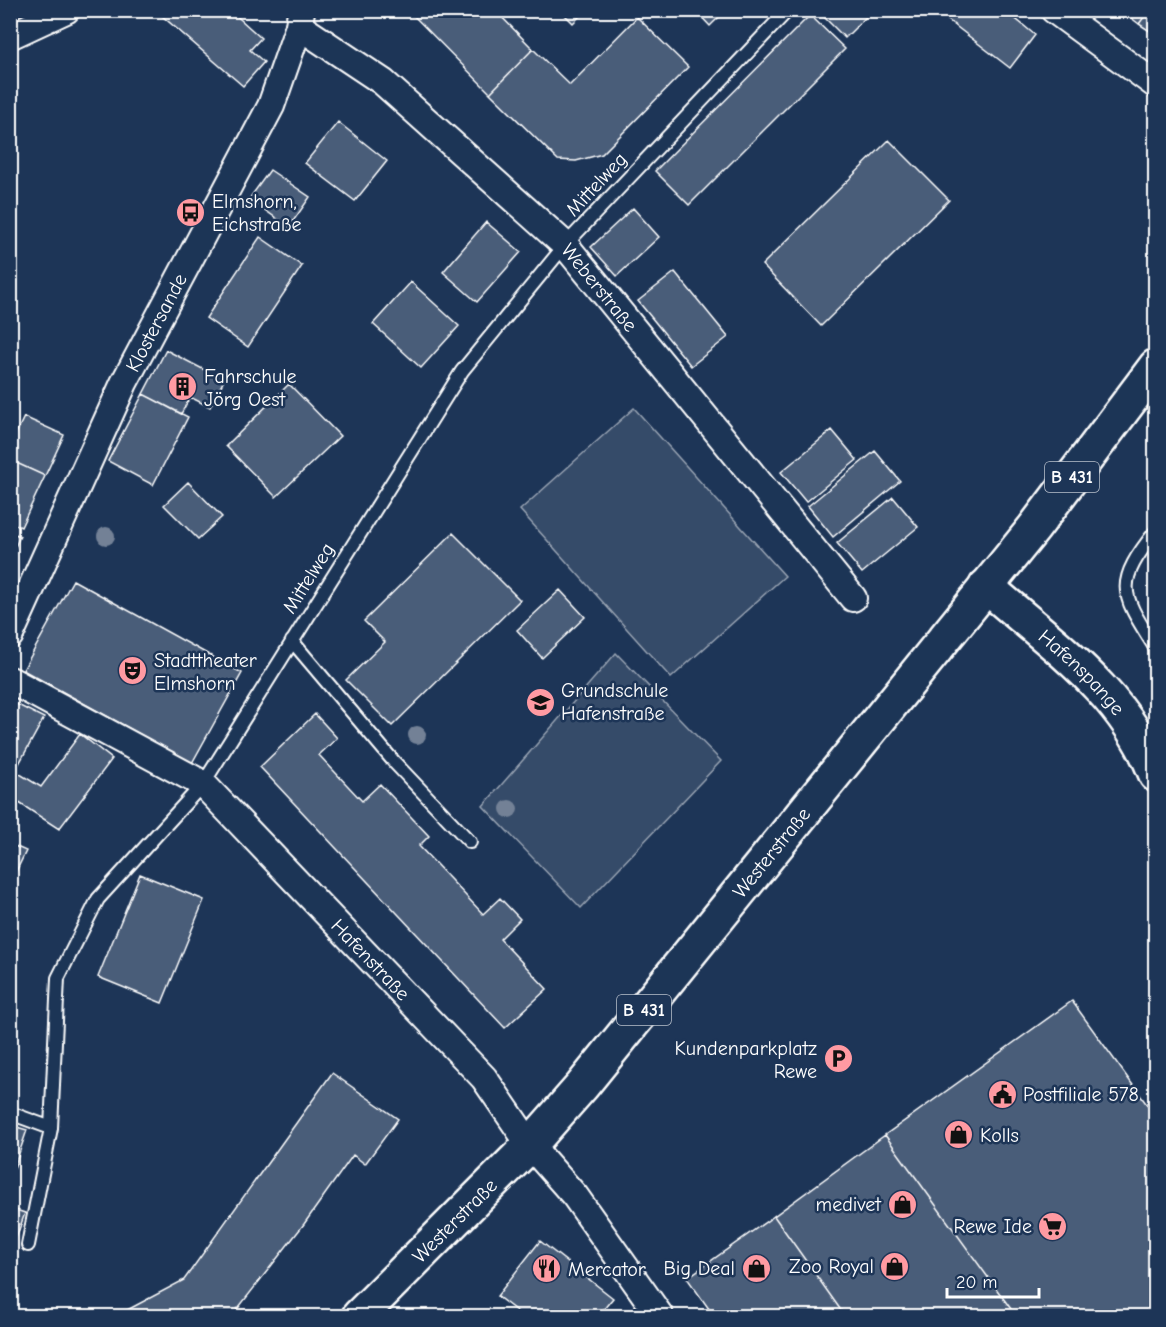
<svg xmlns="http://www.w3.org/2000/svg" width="1166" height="1327" font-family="'Comic Neue',sans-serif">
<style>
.green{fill:#364b69;stroke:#9aa5b4;stroke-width:1.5}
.building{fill:#4a5d79;stroke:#fff;stroke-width:1.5}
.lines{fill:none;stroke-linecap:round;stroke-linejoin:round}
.lane-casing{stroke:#fff;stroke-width:16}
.street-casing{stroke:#fff;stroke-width:30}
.secondary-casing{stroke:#fff;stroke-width:38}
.primary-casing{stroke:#fff;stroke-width:38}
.lane{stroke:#1d3557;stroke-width:12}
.street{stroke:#1d3557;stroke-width:26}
.secondary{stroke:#1d3557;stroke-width:33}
.primary{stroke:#1d3557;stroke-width:33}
.tree{fill:#738196}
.labels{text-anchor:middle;stroke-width:5;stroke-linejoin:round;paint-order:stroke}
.shield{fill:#1d3557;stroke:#bbc2cd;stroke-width:1.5}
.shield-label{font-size:18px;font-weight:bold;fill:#fff}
.street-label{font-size:20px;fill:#fff;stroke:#1d3557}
.poi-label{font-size:20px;fill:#fff;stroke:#1d3557;text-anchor:start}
</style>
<rect width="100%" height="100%" fill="#1d3557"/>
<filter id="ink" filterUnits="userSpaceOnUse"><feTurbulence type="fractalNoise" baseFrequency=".0167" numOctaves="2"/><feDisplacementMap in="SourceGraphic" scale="12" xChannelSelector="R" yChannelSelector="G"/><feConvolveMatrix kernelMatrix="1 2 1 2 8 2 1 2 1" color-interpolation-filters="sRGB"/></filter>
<g filter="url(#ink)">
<path class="green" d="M 634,408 L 785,576 L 671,678 L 520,510 Z
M 616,653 L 721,761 L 581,908 L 483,806 Z"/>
<path class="building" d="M 164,10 L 230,10 L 261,38 L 250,50 L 264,62 L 243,86 L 161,15 Z
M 408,10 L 495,10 L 533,49 L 490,93 Z
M 560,10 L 586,10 L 573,23 Z
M 695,10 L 726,10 L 710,26 Z
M 817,10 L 873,10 L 845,38 Z
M 935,10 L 1005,10 L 1035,35 L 1010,68 Z
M 1121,10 L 1149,10 L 1139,24 Z
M 1149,10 L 1156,10 L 1156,35 L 1139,24 Z
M 810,15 L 845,49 L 689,205 L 655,171 Z
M 637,17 L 688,67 L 602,154 L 576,161 L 558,160 L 490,93 L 533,49 L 570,85 Z
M 338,122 L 387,161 L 355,201 L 305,163 Z
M 889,140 L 949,200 L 821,326 L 762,265 Z
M 270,170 L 310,197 L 289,227 L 249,199 Z
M 633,208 L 659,237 L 617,276 L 591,247 Z
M 486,222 L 521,252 L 477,302 L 443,272 Z
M 260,237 L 302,266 L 248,347 L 206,318 Z
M 675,272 L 728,337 L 691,366 L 638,301 Z
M 411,282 L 459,326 L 421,368 L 373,324 Z
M 166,350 L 224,380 L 210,407 L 190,397 L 181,414 L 143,394 Z
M 289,384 L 340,436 L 276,497 L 226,446 Z
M 143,394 L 188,417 L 153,485 L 108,461 Z
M 24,417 L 64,435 L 45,476 L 10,460 L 10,446 Z
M 832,430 L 857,460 L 806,502 L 781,472 Z
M 875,451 L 900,481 L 833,537 L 808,506 Z
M 10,460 L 45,476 L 21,527 L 10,522 Z
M 188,482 L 222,517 L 198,539 L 164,505 Z
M 893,497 L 918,527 L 862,573 L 837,543 Z
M 10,532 L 20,536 L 10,558 Z
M 453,533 L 520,600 L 392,726 L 346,680 L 385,642 L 364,621 Z
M 73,580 L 242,673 L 192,763 L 23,670 Z
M 560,590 L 585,617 L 542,658 L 517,630 Z
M 10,701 L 44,718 L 15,771 L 41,787 L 80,734 L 112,759 L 59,829 L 10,797 Z
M 315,714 L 337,738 L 319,755 L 362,801 L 380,784 L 429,836 L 419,846 L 483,914 L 500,898 L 520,919 L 500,939 L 547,989 L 505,1028 L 260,767 Z
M 10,844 L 26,851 L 10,884 Z
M 140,874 L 204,900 L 162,1003 L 98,977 Z
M 1072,1001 L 1156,1117 L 1156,1316 L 1016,1316 L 885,1135 Z
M 332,1073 L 398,1119 L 365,1164 L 353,1155 L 304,1224 L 232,1316 L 116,1316 L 184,1280 Z
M 10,1125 L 27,1130 L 12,1174 L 10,1174 Z
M 885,1135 L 1016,1316 L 845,1316 L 774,1216 Z
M 10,1208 L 25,1213 L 15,1241 L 10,1240 Z
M 774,1216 L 845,1316 L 714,1316 L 687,1278 Z
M 540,1241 L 613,1298 L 598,1316 L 523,1316 L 497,1296 Z"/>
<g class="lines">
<defs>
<path id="lane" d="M 1156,531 C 1112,586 1122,594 1156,649
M 292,641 L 395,763 L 470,842
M 10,1113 L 51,1128
M 28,1245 L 51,1128 L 58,978 L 98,899 L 203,784 L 462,371 L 565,245 L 788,10"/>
<g id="street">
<path d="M 1054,10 L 1156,85"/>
<path id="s1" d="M 299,26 L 383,82 L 565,245 L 853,598"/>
<path d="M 10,36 L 66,10"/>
<path id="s2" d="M 10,635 L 124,383 L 271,106 L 299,26 L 301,11"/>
<path id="s3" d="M 10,680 L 203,784 L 484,1078 L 530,1145 L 575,1196 L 660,1316"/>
</g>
<g id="secondary">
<path id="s4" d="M 986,586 C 1050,643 1124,691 1156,775"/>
</g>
<g id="primary">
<path id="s5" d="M 359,1316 L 530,1145 L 582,1086 L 1034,528 L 1156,366"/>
</g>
</defs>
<use href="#lane" class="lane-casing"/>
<use href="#street" class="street-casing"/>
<use href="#secondary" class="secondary-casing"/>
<use href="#primary" class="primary-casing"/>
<use href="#lane" class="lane"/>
<use href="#street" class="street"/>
<use href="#secondary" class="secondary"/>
<use href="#primary" class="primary"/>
</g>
<g class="tree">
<circle cx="106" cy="536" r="9"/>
<circle cx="417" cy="735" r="9"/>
<circle cx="509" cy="809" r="9"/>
</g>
</g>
<defs>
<symbol id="bus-disc" viewBox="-11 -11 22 22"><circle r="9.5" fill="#ff9aa2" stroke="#1d3557"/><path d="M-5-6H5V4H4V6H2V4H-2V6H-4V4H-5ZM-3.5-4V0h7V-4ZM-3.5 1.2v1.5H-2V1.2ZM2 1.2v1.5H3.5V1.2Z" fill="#111"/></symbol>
<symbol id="building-disc" viewBox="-11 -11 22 22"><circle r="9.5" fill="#ff9aa2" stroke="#1d3557"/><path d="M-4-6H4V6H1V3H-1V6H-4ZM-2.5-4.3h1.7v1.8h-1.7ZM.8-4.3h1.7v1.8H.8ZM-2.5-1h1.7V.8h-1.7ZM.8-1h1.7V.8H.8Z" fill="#111"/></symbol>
<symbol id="theatre-disc" viewBox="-11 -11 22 22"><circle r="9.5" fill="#ff9aa2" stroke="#1d3557"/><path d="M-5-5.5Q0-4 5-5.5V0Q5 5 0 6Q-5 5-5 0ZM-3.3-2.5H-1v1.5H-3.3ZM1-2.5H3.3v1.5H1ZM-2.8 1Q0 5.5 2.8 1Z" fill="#111"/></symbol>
<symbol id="school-disc" viewBox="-11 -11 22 22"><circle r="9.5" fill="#ff9aa2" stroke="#1d3557"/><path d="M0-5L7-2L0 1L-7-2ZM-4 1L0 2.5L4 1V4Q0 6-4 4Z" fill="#111"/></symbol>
<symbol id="parking-disc" viewBox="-11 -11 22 22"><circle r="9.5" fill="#ff9aa2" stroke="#1d3557"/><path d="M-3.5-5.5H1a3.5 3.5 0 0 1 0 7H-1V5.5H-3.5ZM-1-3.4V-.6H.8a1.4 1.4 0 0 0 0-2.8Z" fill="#111"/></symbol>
<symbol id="civic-disc" viewBox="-11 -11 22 22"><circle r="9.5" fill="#ff9aa2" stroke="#1d3557"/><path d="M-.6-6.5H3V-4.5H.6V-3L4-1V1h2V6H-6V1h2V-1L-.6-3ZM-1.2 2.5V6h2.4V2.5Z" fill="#111"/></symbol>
<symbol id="shop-disc" viewBox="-11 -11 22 22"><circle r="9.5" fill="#ff9aa2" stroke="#1d3557"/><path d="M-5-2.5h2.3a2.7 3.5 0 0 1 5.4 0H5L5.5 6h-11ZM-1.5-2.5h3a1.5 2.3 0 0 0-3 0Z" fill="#111"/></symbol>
<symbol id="supermarket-disc" viewBox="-11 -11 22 22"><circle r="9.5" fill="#ff9aa2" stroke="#1d3557"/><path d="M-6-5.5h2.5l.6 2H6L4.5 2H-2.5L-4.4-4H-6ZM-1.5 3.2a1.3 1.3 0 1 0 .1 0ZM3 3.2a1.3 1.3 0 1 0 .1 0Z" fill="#111"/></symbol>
<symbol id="restaurant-disc" viewBox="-11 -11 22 22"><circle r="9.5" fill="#ff9aa2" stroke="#1d3557"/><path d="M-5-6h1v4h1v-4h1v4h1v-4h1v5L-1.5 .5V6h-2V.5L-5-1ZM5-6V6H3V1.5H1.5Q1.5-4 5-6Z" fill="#111"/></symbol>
</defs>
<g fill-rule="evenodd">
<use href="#bus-disc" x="174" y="196" width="33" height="33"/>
<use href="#building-disc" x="166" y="370" width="33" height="33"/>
<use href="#theatre-disc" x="116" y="654" width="33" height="33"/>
<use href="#school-disc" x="524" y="686" width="33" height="33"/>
<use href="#parking-disc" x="822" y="1042" width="33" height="33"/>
<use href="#civic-disc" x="986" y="1078" width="33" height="33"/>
<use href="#shop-disc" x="942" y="1118" width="33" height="33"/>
<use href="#shop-disc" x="886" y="1188" width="33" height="33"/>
<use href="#supermarket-disc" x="1036" y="1210" width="33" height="33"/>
<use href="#shop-disc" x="878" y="1250" width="33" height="33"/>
<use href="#shop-disc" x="740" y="1252" width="33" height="33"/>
<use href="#restaurant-disc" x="530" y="1252" width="33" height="33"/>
</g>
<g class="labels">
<g class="shield">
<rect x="1045" y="462" width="54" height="30" rx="4.5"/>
<rect x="617" y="995" width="54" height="30" rx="4.5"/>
</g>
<g class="shield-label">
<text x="1072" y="483">B 431</text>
<text x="644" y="1016">B 431</text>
</g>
<g class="street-label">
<text transform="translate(596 184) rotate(-47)" y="7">Mittelweg</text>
<text dy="7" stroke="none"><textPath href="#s1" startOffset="400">Weberstraße</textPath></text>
<text dy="7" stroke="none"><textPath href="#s2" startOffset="345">Klostersande</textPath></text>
<text transform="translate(308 578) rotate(-58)" y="7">Mittelweg</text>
<text dy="7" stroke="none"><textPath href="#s4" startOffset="129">Hafenspange</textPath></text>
<text dy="7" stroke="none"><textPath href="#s5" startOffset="621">Westerstraße</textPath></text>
<text dy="7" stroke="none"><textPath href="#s3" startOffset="462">Hafenstraße</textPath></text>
<text dy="7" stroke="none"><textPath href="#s5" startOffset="135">Westerstraße</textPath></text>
</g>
<g class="poi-label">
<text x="212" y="208">Elmshorn,<tspan x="212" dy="23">Eichstraße</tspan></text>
<text x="204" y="383">Fahrschule<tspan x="204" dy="23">Jörg Oest</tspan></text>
<text x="154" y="667">Stadttheater<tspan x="154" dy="23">Elmshorn</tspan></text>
<text x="561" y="697">Grundschule<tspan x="561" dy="23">Hafenstraße</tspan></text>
<text x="817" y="1055" text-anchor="end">Kundenparkplatz<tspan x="817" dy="23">Rewe</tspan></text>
<text x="1023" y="1101">Postfiliale 578</text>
<text x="980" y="1142">Kolls</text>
<text x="881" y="1211" text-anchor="end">medivet</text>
<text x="1032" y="1233" text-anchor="end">Rewe Ide</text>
<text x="874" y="1273" text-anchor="end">Zoo Royal</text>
<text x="735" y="1275" text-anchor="end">Big Deal</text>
<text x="568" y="1276">Mercator</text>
</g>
</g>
<rect width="1166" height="1327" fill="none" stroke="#1d3557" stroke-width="36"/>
<rect x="18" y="18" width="1130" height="1291" fill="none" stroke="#fff" stroke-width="2" filter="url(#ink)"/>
<path d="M947 1288v9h92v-9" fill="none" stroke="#ffffff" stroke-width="3"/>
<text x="956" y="1288" font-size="18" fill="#ffffff" stroke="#1d3557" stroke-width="4.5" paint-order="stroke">20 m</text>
</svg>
